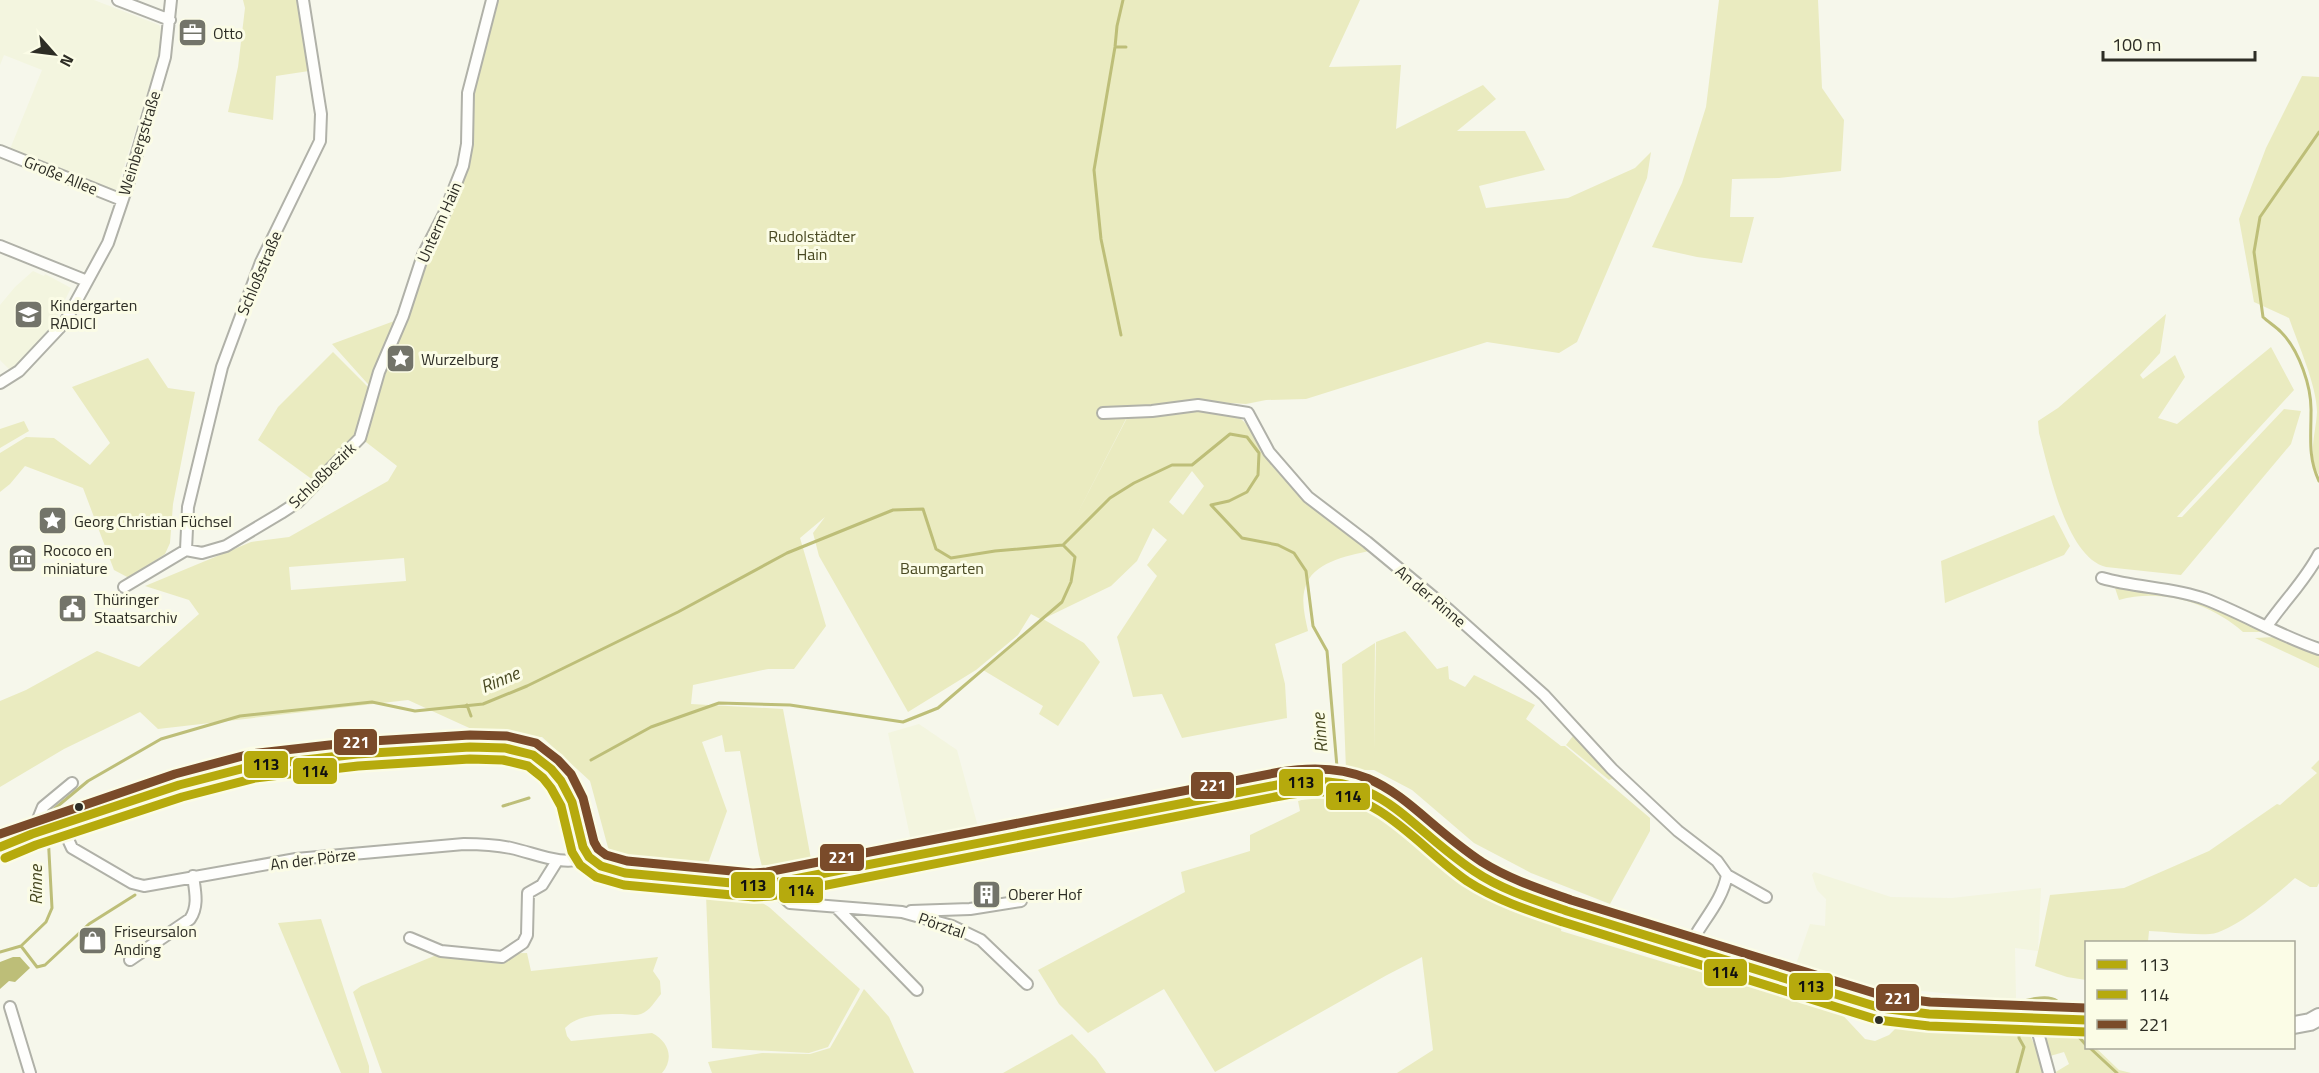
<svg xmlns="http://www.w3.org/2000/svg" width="2319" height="1073" font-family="'Titillium Web',sans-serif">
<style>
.built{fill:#f3f5df}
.green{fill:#eaebc0;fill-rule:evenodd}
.water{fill:#bdbe78}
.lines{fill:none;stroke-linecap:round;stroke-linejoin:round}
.stream{stroke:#bdbe78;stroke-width:3}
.minor-casing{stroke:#b0b1a8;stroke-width:14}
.primary-casing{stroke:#b0b1a8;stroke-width:20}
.minor{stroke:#fefefc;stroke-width:10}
.primary{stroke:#fefefc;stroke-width:16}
.bus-1-casing{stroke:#fbfce6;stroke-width:14}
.bus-2-casing{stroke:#fbfce6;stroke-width:14}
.bus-3-casing{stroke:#fbfce6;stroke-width:14}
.bus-1{stroke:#b6aa0d;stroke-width:9}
.bus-2{stroke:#b6aa0d;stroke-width:9}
.bus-3{stroke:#7a4b2a;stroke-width:9}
.bus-dot{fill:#2d2d25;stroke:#fbfce6;stroke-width:2}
.labels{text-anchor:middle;stroke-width:6;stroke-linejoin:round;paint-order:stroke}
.poi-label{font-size:16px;fill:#2d2d25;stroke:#fbfce6;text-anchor:start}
.street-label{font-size:16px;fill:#2d2d25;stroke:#fbfce6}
.park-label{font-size:16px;fill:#494922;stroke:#fbfce6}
.water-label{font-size:18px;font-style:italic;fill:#484921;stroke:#fbfce6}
.line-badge{stroke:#fbfce6;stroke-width:2}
.badge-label{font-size:16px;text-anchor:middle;font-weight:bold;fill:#fff}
.pale-badge-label{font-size:16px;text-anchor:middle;font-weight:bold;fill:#111}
</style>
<rect width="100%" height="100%" fill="#f6f7eb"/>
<path class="built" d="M 0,0 L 94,0 L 159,25 L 162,30 L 158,59 L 117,189 L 114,190 L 10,149 L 42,70 L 4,55 L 0,65 Z
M 33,271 L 44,276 L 45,274 L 71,288 L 54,322 L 23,360 L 10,370 L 0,360 L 0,305 L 15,287 Z
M 919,724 L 957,750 L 980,834 L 912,846 L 888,733 Z
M 1814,872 L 1891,897 L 1952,898 L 2041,888 L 2038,951 L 2015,948 L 2016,998 L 2010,1000 L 1845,983 L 1795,967 L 1810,924 L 1825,926 L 1826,899 L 1817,890 L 1812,875 Z"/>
<path class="green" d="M 243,0 L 298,0 L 309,71 L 276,76 L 273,120 L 228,112 L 238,67 L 245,8 Z
M 495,0 L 1360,0 L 1329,67 L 1401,65 L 1396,129 L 1483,85 L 1496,99 L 1457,131 L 1525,131 L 1545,170 L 1479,186 L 1486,208 L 1568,198 L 1635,168 L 1651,152 L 1647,178 L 1577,342 L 1559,353 L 1487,342 L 1306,399 L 1266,400 L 1246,404 L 1199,401 L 1153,407 L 1112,407 L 1109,417 L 1127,417 L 1074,520 L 1128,416 C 1162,413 1200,405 1233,415 C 1250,420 1255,442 1264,455 C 1291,493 1332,522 1369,551 C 1347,556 1312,562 1305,588 C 1301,601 1305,617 1308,631 L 1275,644 L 1285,684 L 1287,718 L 1182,738 L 1162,694 L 1133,697 L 1117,637 L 1157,576 L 1147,565 L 1167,540 L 1153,528 L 1137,561 L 1111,586 L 1043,619 L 1084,643 L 1100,662 L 1058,726 L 1039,714 L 1043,706 L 983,670 L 1042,620 L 1031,614 L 1018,635 L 976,670 L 908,712 L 819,556 L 813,533 L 825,517 L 800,538 L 826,626 L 794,669 L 768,669 L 693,685 L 691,704 L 783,709 L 811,859 L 764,874 L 759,855 L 740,751 L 725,752 L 722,735 L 702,742 L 727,811 L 706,869 L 636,865 L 610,855 L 590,781 L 542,737 L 489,737 L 408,700 L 158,729 L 140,712 L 64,749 L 0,787 L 0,701 L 26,690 L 97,651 L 139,667 L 199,614 L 189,600 L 145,586 L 251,542 L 289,537 L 388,481 L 397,466 L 362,439 L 375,392 L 332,344 L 405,317 L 424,256 L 467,166 L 473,81 ZM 1192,471 L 1204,486 L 1183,515 L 1169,502 ZM 404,558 L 406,581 L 291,590 L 289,567 Z
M 1719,0 L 1818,0 L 1822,88 L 1844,120 L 1841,171 L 1779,178 L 1732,179 L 1730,217 L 1754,217 L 1742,263 L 1697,257 L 1652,247 L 1682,183 L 1706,107 Z
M 2302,76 L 2319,77 L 2319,475 C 2307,456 2316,433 2317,412 C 2317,386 2298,344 2289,318 L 2254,302 L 2239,219 L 2266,148 Z
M 2166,314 L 2160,353 L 2140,375 L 2143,379 L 2175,355 L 2185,377 L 2158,418 L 2177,424 L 2271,347 L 2294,390 L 2177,517 L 2182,517 L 2284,409 L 2301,411 L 2291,444 L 2181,575 L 2106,567 C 2066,557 2049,469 2039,433 L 2038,421 L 2058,408 Z
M 333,352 L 370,389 L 359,434 L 313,480 L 258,440 L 278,407 Z
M 148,358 L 168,388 L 195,392 L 173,504 L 170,543 L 165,554 L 129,578 L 114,570 L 83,488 L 25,466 L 10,484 L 0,492 L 0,453 L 26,437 L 54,438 L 90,465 L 110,443 L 72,387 Z
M 24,421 L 29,431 L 0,448 L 0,429 Z
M 2054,515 L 2070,546 L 2064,555 L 1945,603 L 1941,561 Z
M 2114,585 L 2135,591 L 2182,594 L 2237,616 L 2264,632 L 2243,632 C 2210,603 2162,588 2119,600 Z
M 1405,631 L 1437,669 L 1448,666 L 1449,679 L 1465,687 L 1474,675 L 1535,705 L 1526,719 L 1561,746 L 1565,746 L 1650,818 L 1650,831 L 1610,904 L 1531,873 L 1474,843 L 1412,790 L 1374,770 L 1346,770 L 1342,664 L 1375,643 L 1374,750 L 1376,642 Z
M 2275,637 L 2319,654 L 2319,668 L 2255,638 Z
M 1576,732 L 1614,778 L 1609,780 L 1566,745 Z
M 2319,760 L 2319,883 L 2317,887 L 2310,887 L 2295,878 C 2277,894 2233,932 2210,934 C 2190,935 2169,932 2149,931 L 2148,942 L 2086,942 L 2086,980 L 2067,977 L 2035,966 L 2050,895 L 2124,888 L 2209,851 L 2277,804 L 2280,805 L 2317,773 L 2311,768 Z
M 1338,789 L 1387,818 L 1431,856 L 1481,886 L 1525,908 L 1563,921 L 1561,931 L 1680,967 L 1684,957 L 1836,1008 L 1865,1039 L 1875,1041 L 1889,1035 L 1900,1024 L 2026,1026 L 2047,1073 L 1397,1073 L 1433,1050 L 1422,957 L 1387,975 L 1215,1072 L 1164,989 L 1088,1033 L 1059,1004 L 1038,970 L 1185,892 L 1181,872 L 1250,851 L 1250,835 L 1300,811 L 1298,801 Z
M 706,895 L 759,901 L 769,907 L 860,989 L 828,1047 L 809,1053 L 712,1048 Z
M 321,919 L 369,1066 L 369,1073 L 341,1073 L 278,923 Z
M 527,953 L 531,971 L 658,957 L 653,971 L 660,981 L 661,994 C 655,1001 650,1011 641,1014 C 635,1016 628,1014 622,1014 C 604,1014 578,1014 565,1028 L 567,1036 L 571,1041 L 652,1033 C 668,1041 675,1058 662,1073 L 382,1073 L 353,992 L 361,986 L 434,956 Z
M 864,989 L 889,1017 L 914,1073 L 712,1073 L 708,1062 L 762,1053 L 810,1054 L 830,1048 Z
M 2079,1028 L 2086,1037 L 2086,1048 L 2096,1048 L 2119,1070 L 2131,1073 L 2054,1073 L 2069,1064 L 2064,1052 L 2050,1056 L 2046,1037 L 2064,1035 L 2067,1029 Z
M 1072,1034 L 1096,1059 L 1106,1073 L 1003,1073 Z"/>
<path class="water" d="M 13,957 L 20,957 L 30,968 L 15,982 L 9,981 L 0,989 L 0,962 Z"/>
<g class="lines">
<path class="stream" d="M 1115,47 L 1126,47
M 2319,132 L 2260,217 L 2254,252 L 2263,317 C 2268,322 2275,326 2281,332 C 2299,350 2312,387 2311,413 C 2311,438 2308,458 2319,481
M 1121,335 L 1101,239 L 1094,170 L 1115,47 L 1117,26 L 1123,0
M 467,705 L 471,716
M 591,760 L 651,727 L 719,703 L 790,705 L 903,722 L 938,708 L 1062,602 L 1071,582 L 1075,557 L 1063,545
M 503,806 L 529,798
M 47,822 L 47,818 L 53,810 L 88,781 L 161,739 L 240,716 L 372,702 L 415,711 L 483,704 L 527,686 L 678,612 L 787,553 L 893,510 L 923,509 L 936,549 L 951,558 L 995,551 L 1063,545 L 1110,498 L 1134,483 L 1172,465 L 1192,465 L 1230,434 L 1247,437 L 1259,453 L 1258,475 L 1247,492 L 1229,501 L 1211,505 L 1242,538 L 1278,545 L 1294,553 L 1306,571 L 1313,626 L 1327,651 L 1337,767 L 1374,780 L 1408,804 L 1491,872 L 1540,889 L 1692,935
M 1698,937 L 1836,986
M 21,946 L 37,967 L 45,965 L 89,924 L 135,895
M 0,952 L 21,946 L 46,922 L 52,908 L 48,834
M 1851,990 L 1903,1002 L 2013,1005 C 2023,1000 2048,994 2057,1001 C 2061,1004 2063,1010 2066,1014
M 2071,1025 L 2078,1036 L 2086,1045
M 2090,1048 L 2117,1073
M 2017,1073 L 2024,1047 L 2019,1038 L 2019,1025"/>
<defs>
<path id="minor" d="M 118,0 L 170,20
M 0,151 L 122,200
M 0,246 L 87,281
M 0,383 L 19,371 L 65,322 L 108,243 L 128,184 L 165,57 L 171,0
M 1103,413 L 1152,411 L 1198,405 L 1248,413 L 1269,452 L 1308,497 L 1367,542 L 1449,610 L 1544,695 L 1612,769 L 1678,831 L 1717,861 L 1727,875 C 1722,903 1699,924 1688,949
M 186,550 L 188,507 L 222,367 L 261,262 L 320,141 L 321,114 L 303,0
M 2102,578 C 2136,588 2172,587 2205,599 C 2244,614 2280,636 2319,649
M 124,587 L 186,550 L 202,553 L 226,546 L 281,513 L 298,502 L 360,438 L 379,372 L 403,316 L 423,255 L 444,214 L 463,166 L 467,144 L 468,93 L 492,0
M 2267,626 C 2284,601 2305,581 2319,554
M 61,824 L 72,848 L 132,883 L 144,886 L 296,859 L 464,844 C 480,844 496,845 511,848 C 538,854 562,867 589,857
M 32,834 L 43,807 L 72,783
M 1727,875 L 1766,897
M 769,884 L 790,903 L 902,912 L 952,926 L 981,940 L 1027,984
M 838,909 L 917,990
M 911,911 L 970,909 L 1021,901
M 410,938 L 441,951 L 502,957 L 523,943 L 527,935 L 528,893 L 542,885 L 557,861
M 130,960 L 190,919 C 199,906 195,891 193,876
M 10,1007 L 30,1073
M 2034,1018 L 2049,1073"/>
<path id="primary" d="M 0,847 L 32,834 L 179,785 L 253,766 L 357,754 L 470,747 L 505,748 L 533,755 L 551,769 L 561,781 L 572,802 L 583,847 L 589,857 L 601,866 L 625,873 L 753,885 L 769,884 L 1255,789 C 1279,784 1303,779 1328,780 C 1385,783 1429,841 1474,871 C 1503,890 1535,900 1567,911 L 1881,1008 L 1929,1014 L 2086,1020
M 2294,1025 L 2310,1022 L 2319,1017"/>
</defs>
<use href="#minor" class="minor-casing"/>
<use href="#primary" class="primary-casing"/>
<use href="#minor" class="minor"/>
<use href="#primary" class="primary"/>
<defs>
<path id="bus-1" d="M 0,847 L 32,834 L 179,785 L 253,766 L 357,754 L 470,747 L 505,748 L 533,755 L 551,769 L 561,781 L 572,802 L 583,847 L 589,857 L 601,866 L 625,873 L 753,885 L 769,884 L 1282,784 C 1382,768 1402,823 1474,871 C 1502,890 1535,900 1567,911 L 1881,1008 L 1929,1014 L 2086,1020"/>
<path id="bus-2" d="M 5,858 L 36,845 L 182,797 L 255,778 L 358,766 L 470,759 L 503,760 L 528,766 L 543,778 L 551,788 L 561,806 L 572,852 L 580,865 L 596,877 L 624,885 L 754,897 L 771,896 L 1275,797 C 1292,794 1309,791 1325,792 C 1383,796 1422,850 1467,881 C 1496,900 1530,911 1563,922 L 1878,1020 L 1929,1026 L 2086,1032"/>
<path id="bus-3" d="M 0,834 L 175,774 L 250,754 L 356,742 L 470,735 L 507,736 L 536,743 L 558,760 L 571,774 L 583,798 L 594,842 L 598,849 L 606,855 L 627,861 L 753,873 L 767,872 L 1280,772 C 1386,755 1405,811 1482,862 C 1509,879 1540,889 1571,900 L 1884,996 L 1930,1002 L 2086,1008"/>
</defs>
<use href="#bus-1" class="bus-1-casing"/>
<use href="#bus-2" class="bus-2-casing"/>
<use href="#bus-3" class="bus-3-casing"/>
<use href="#bus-1" class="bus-1"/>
<use href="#bus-2" class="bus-2"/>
<use href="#bus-3" class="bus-3"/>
</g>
<defs>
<symbol id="office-square" viewBox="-11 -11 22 22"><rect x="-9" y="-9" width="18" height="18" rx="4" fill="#73746a" stroke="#fbfce6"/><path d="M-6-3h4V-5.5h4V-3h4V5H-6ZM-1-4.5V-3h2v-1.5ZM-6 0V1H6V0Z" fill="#fff"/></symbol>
<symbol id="school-square" viewBox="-11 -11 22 22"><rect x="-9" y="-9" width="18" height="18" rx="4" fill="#73746a" stroke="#fbfce6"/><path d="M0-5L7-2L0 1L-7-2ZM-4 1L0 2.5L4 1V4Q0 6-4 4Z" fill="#fff"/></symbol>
<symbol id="sight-square" viewBox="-11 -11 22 22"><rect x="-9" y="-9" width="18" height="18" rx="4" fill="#73746a" stroke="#fbfce6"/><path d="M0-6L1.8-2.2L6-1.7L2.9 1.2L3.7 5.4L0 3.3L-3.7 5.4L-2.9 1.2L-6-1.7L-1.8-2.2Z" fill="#fff"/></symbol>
<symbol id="museum-square" viewBox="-11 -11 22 22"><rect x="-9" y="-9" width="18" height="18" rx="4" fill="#73746a" stroke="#fbfce6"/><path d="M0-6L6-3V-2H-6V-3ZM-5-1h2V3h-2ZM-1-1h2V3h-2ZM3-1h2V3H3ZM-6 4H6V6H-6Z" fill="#fff"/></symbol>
<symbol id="civic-square" viewBox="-11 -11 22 22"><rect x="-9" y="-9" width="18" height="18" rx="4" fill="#73746a" stroke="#fbfce6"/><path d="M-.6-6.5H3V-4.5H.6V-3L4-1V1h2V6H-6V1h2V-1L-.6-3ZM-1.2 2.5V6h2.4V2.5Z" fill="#fff"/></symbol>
<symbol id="building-square" viewBox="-11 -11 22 22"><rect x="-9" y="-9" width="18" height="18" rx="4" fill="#73746a" stroke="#fbfce6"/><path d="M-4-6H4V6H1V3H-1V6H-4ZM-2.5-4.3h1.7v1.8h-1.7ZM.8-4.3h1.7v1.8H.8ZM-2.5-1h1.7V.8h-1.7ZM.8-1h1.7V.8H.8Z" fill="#fff"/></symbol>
<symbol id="shop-square" viewBox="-11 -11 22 22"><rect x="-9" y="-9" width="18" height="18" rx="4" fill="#73746a" stroke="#fbfce6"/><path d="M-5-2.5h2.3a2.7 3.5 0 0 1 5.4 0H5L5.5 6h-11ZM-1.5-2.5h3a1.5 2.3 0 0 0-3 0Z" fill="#fff"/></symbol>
</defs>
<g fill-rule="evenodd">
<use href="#office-square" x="176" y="16" width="33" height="33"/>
<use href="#school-square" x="12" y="298" width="33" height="33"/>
<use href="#sight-square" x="384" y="342" width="33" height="33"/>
<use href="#sight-square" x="36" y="504" width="33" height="33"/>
<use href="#museum-square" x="6" y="542" width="33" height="33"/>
<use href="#civic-square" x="56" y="592" width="33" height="33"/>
<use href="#building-square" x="970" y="878" width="33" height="33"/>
<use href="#shop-square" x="76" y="924" width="33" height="33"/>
</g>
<g class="bus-dot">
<circle cx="79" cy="807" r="5"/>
<circle cx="1879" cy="1020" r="5"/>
</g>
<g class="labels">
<g class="poi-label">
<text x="213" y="39">Otto</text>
<text x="50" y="311">Kindergarten<tspan x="50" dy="18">RADICI</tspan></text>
<text x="421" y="365">Wurzelburg</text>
<text x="74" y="527">Georg Christian Füchsel</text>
<text x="43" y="556">Rococo en<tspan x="43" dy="18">miniature</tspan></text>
<text x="94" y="605">Thüringer<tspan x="94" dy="18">Staatsarchiv</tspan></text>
<text x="1008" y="900">Oberer Hof</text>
<text x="114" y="937">Friseursalon<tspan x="114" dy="18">Anding</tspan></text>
</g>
<g class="street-label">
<text transform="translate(139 143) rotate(-73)" y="6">Weinbergstraße</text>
<text transform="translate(61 175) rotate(22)" y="6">Große Allee</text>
<text transform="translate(439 222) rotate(-66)" y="6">Unterm Hain</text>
<text transform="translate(259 273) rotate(-67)" y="6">Schloßstraße</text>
<text transform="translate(322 475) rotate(-44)" y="6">Schloßbezirk</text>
<text transform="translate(1431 596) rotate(40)" y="6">An der Rinne</text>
<text transform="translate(313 859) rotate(-7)" y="6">An der Pörze</text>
<text transform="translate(942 925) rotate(19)" y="6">Pörztal</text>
</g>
<g class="park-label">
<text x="812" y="242">Rudolstädter<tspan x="812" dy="18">Hain</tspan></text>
<text x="942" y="574">Baumgarten</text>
</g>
<g class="water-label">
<text transform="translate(500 680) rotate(-23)" y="6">Rinne</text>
<text transform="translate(1320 733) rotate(-95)" y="6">Rinne</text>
<text transform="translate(36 885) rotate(-90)" y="6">Rinne</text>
</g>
</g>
<g class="line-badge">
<rect x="333" y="728" width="45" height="28" rx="6" fill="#7a4b2a"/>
<rect x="243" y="750" width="46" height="29" rx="6" fill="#b6aa0d"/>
<rect x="292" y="757" width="46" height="28" rx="6" fill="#b6aa0d"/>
<rect x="1278" y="768" width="46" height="29" rx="6" fill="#b6aa0d"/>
<rect x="1190" y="771" width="45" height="29" rx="6" fill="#7a4b2a"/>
<rect x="1325" y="782" width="46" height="29" rx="6" fill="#b6aa0d"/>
<rect x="819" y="843" width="46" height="29" rx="6" fill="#7a4b2a"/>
<rect x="730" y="871" width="46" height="28" rx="6" fill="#b6aa0d"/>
<rect x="778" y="876" width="46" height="28" rx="6" fill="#b6aa0d"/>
<rect x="1703" y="958" width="45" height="29" rx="6" fill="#b6aa0d"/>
<rect x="1788" y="972" width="46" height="29" rx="6" fill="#b6aa0d"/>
<rect x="1875" y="983" width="45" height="29" rx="6" fill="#7a4b2a"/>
</g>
<g class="badge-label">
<text x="356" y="748">221</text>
<text x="1213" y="791">221</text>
<text x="842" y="863">221</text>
<text x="1898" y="1004">221</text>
</g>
<g class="pale-badge-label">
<text x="266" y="770">113</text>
<text x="315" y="777">114</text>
<text x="1301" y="788">113</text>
<text x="1348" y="802">114</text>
<text x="753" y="891">113</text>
<text x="801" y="896">114</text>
<text x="1725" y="978">114</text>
<text x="1811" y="992">113</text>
</g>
<rect x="2085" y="941" width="210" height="108" fill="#fbfce6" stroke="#a9a999" stroke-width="1.5"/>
<rect x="2097" y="960" width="30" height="9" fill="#b6aa0d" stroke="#a9a999" stroke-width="1.5"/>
<text x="2139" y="971" font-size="18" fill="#2d2d25">113</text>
<rect x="2097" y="990" width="30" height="9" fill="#b6aa0d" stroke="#a9a999" stroke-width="1.5"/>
<text x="2139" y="1001" font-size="18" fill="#2d2d25">114</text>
<rect x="2097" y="1020" width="30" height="9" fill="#7a4b2a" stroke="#a9a999" stroke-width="1.5"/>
<text x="2139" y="1031" font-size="18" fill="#2d2d25">221</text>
<g transform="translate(54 54) rotate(118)" stroke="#fbfce6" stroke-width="4.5" paint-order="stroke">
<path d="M0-4.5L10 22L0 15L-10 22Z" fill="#2d2d25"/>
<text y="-9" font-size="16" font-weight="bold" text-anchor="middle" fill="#2d2d25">N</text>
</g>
<path d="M2103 51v9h152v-9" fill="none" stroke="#2d2d25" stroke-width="3"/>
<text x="2112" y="51" font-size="18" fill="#2d2d25" stroke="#fbfce6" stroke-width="4.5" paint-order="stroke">100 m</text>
</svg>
